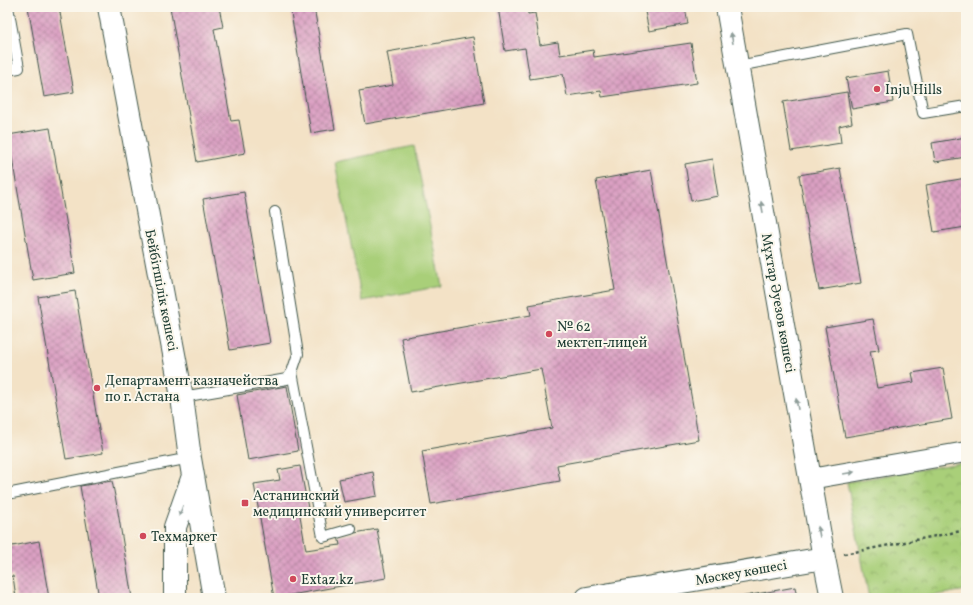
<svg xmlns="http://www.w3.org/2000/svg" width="973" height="605" font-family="Vollkorn,serif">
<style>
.park{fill:url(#park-crowns);stroke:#648656}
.pitch{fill:#a9cf79;stroke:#648656}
.building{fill:url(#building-cross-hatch)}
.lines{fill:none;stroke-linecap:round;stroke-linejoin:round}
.service-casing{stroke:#3f564a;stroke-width:12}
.minor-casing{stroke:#3f564a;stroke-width:22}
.tertiary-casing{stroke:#3f564a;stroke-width:24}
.secondary-casing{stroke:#3f564a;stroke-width:24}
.path{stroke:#3f564a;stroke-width:2.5;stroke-dasharray:3 3;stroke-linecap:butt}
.service{stroke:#fff;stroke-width:10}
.minor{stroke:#fff;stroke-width:20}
.tertiary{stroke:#fff;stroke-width:22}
.secondary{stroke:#fff;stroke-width:22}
.oneway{fill:#8f9e9a}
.poi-dot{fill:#d1495b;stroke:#fbf7ec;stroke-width:1.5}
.labels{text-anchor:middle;stroke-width:4;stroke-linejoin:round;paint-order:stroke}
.poi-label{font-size:14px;fill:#1f3d34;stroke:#fbf7ec;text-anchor:start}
.street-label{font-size:14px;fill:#1f3d34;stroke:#fbf7ec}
</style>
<defs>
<pattern id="park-crowns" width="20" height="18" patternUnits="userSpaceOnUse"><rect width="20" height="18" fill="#a9cf79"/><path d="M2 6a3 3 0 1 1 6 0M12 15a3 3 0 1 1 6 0" fill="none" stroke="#89a964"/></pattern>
<pattern id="building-cross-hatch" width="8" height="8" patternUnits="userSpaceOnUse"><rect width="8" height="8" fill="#dba0c3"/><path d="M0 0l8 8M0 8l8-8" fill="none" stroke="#b1849f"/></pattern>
</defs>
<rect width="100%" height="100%" fill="#fbf7ec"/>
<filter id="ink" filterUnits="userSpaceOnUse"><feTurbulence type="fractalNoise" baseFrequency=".025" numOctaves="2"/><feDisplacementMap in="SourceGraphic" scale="8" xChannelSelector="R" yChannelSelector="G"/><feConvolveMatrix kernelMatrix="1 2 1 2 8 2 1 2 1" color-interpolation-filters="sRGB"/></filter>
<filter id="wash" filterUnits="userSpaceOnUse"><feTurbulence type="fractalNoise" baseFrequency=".012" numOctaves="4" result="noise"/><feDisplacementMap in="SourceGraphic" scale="16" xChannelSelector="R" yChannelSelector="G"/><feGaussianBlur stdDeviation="0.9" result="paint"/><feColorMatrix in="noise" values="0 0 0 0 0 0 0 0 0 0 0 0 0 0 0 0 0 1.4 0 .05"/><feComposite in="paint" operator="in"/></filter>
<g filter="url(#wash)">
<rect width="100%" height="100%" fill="#f3e2c6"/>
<path class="park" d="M 966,462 L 966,590 L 919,598 L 869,598 L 847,482 Z"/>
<path class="pitch" d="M 414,146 L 442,286 L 362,301 L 335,162 Z"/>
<g id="blocks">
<path class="building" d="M 28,7 L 59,7 L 74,92 L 44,97 Z
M 170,7 L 219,7 L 223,27 L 214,29 L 231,121 L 239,120 L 245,153 L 197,162 Z
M 290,7 L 314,7 L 335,129 L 311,133 Z
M 498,7 L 527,7 L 528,14 L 535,13 L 540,45 L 558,42 L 560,55 L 593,50 L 594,57 L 691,43 L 697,83 L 602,97 L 601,91 L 567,96 L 563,74 L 530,79 L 525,48 L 505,51 Z
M 644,7 L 685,7 L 688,24 L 649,31 Z
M 473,37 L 484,103 L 365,124 L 359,91 L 393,85 L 387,52 Z
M 888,71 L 893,102 L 852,109 L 846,78 Z
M 847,92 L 852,123 L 839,126 L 841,143 L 791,151 L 783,102 Z
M 50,128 L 75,273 L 33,280 L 8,135 Z
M 966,137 L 966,157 L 935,162 L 932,143 Z
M 712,159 L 718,196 L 691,201 L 685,164 Z
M 840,168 L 861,283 L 819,290 L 799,175 Z
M 651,170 L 699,440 L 557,465 L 560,481 L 431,504 L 422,451 L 552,428 L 541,369 L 411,392 L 401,338 L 531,315 L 529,305 L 615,290 L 596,180 Z
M 966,178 L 966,227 L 934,232 L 926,185 Z
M 244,192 L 270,343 L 230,350 L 203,199 Z
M 75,291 L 103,453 L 66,459 L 38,297 Z
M 873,319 L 879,350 L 870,351 L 877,388 L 914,382 L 912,373 L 943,368 L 952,419 L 845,437 L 825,327 Z
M 287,386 L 298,451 L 248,460 L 237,395 Z
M 300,466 L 308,508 L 299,510 L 306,550 L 340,545 L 338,536 L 377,529 L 386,578 L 274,598 L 254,484 L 280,480 L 278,470 Z
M 373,472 L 377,496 L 344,502 L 339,479 Z
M 112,481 L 117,506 L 132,598 L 99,598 L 80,486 Z
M 39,541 L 49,598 L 16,598 L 13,576 L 7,577 L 7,547 Z
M 795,587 L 797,598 L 740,598 L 740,597 Z"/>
</g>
</g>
<g filter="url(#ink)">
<use href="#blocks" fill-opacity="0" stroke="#3f564a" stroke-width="1"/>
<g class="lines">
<defs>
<path id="service" d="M 738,66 L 907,34 L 923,113 L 966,106
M 7,70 L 19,68 L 8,7
M 275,212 L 298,354 L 292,372 L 323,537 L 351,529
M 182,397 L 287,379 L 292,372
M 7,494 L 190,458"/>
<path id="minor" d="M 810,479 L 966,452"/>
<path id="tertiary" d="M 727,7 L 824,558 L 832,598
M 587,598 L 824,558"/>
<path id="secondary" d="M 109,7 L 182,397 L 190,458 L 214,598
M 175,598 L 175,527 L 193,476"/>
</defs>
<use href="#service" class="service-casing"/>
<use href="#minor" class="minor-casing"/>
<use href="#tertiary" class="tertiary-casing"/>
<use href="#secondary" class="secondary-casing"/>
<path class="path" d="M 844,554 L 966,530"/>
<use href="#service" class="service"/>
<use href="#minor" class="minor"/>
<use href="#tertiary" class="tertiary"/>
<use href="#secondary" class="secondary"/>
</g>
<defs><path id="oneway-solid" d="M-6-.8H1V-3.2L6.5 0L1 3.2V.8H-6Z"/></defs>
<g class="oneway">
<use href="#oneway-solid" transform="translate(732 38) rotate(-100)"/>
<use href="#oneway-solid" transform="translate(762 207) rotate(-100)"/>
<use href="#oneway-solid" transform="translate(797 404) rotate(-100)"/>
<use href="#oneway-solid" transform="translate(849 473) rotate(-10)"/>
<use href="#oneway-solid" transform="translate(181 511) rotate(110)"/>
<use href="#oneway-solid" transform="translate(819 532) rotate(-100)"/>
</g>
</g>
<g class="poi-dot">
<circle cx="877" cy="89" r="4"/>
<circle cx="549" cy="334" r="4"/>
<circle cx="97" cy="388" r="4"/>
<rect x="241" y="499" width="8" height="8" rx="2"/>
<circle cx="143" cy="536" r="4"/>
<circle cx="293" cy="579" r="4"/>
</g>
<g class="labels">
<g class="poi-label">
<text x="885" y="94">Inju Hills</text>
<text x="557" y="331">№ 62<tspan x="557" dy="16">мектеп-лицей</tspan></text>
<text x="105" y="385">Департамент казначейства<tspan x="105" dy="16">по г. Астана</tspan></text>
<text x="253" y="500">Астанинский<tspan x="253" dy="16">медицинский университет</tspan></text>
<text x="151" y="541">Техмаркет</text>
<text x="301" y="584">Extaz.kz</text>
</g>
<g class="street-label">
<text transform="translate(162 290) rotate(79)" y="5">Бейбітшілік көшесі</text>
<text transform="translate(779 303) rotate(80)" y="5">Мұхтар Әуезов көшесі</text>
<text transform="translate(741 572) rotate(-10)" y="5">Мәскеу көшесі</text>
</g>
</g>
<rect width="973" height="605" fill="none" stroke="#fbf7ec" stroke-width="24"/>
</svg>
